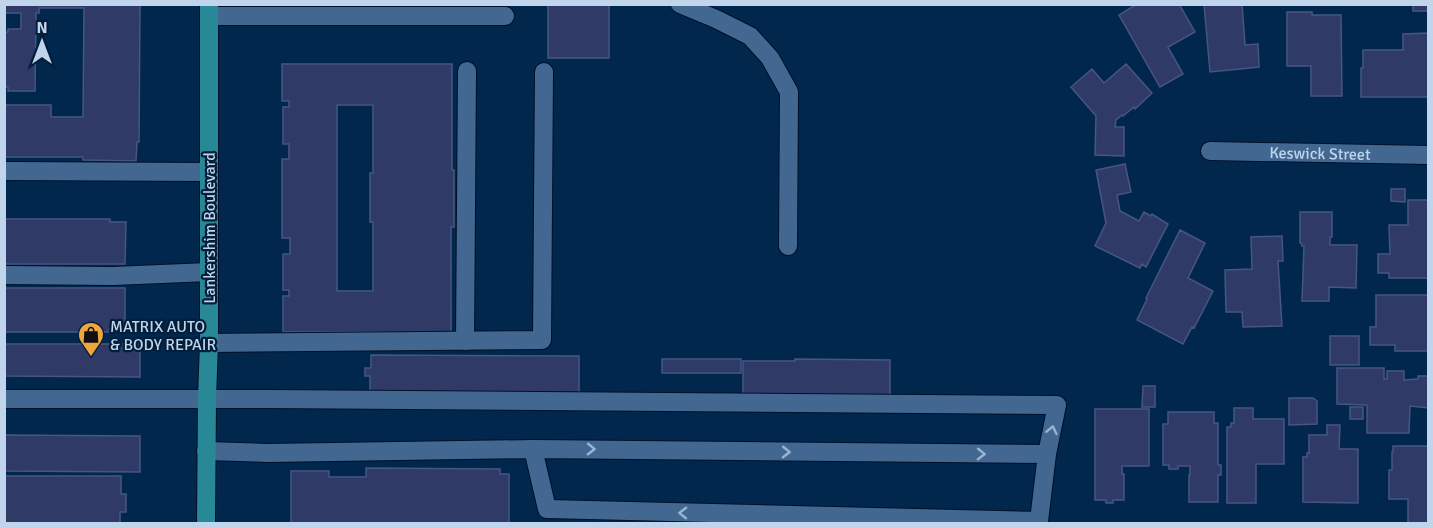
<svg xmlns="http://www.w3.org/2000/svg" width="1433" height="528" font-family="Signika,sans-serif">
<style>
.building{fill:#2f3a67;stroke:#475584;stroke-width:1.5;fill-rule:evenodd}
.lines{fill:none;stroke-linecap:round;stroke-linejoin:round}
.minor-casing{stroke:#00102a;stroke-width:20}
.major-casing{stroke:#00102a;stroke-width:20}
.minor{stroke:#426891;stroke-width:18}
.major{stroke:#298896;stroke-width:18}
.oneway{stroke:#9ab4d1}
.labels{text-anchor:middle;stroke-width:4.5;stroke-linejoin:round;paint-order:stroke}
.street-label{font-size:16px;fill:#c0d5ec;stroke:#021e3a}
.poi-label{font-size:16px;fill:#c0d5ec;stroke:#021e3a;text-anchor:start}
</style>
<rect width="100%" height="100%" fill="#01284c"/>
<path class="building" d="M 4,4 L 140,4 L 139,142 L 137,142 L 136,161 L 83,160 L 83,157 L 4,157 L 4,105 L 51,105 L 51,117 L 83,117 L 84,8 L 39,8 L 39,13 L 36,13 L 35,91 L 8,91 L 8,87 L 4,87 L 4,32 L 8,32 L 8,29 L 21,29 L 21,13 L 4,13 Z
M 548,4 L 609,4 L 609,58 L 548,58 Z
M 1137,4 L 1179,4 L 1195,32 L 1168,47 L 1183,74 L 1160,87 L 1119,15 Z
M 1204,4 L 1242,4 L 1245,45 L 1258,44 L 1259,67 L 1210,72 Z
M 1413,4 L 1428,4 L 1428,11 L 1413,11 Z
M 1287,12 L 1312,12 L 1312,15 L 1341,15 L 1342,96 L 1311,96 L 1311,66 L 1287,66 Z
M 1428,33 L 1428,97 L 1361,97 L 1361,68 L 1363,68 L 1363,50 L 1403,50 L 1403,34 Z
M 282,64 L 452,64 L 452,170 L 454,170 L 454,227 L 451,227 L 451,332 L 283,332 L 283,296 L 289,296 L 289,290 L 283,290 L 283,254 L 290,254 L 290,238 L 282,238 L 282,159 L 289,159 L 289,144 L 283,144 L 283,107 L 289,107 L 289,101 L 282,101 ZM 337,105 L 373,105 L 373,173 L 370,173 L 370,222 L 373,222 L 373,291 L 337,291 Z
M 1126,64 L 1152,93 L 1135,109 L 1134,107 L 1123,116 L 1122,115 L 1116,120 L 1115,127 L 1124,127 L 1124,156 L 1095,155 L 1096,116 L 1071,87 L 1092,69 L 1104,83 Z
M 1125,164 L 1131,192 L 1117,195 L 1120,211 L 1139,221 L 1144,212 L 1151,216 L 1152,214 L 1168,224 L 1146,267 L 1142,264 L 1140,268 L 1095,246 L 1106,223 L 1096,170 Z
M 1391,189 L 1405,189 L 1405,202 L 1391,201 Z
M 1408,200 L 1428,200 L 1428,278 L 1389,278 L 1389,273 L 1378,273 L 1378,254 L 1390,254 L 1389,225 L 1408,225 Z
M 1300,212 L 1332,212 L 1332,237 L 1330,237 L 1330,245 L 1357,245 L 1356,288 L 1329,287 L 1329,301 L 1302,301 L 1304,246 L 1302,246 L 1302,244 L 1300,243 Z
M 4,219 L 110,219 L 110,222 L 126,222 L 125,264 L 4,264 Z
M 1180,230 L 1205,243 L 1188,278 L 1213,291 L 1194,328 L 1192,327 L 1183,344 L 1137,320 L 1147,299 L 1146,298 Z
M 1282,236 L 1283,261 L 1278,261 L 1282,326 L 1243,327 L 1242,312 L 1226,312 L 1225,270 L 1252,269 L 1251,237 Z
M 4,288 L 125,288 L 125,329 L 109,329 L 109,332 L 4,332 Z
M 1376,295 L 1428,295 L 1428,351 L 1395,351 L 1395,345 L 1370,345 L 1370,327 L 1376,327 Z
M 1330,336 L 1359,336 L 1359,365 L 1330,365 Z
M 4,344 L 140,344 L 140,377 L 4,376 Z
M 371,355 L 579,356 L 579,394 L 370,394 L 370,376 L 365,376 L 365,368 L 371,368 Z
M 662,359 L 741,359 L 741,373 L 662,373 Z
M 795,359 L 890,360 L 890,399 L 743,399 L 743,361 L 795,361 Z
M 1337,368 L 1384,368 L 1384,379 L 1387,379 L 1387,371 L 1404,371 L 1404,380 L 1418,379 L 1418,376 L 1428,376 L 1428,408 L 1410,406 L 1409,433 L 1367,433 L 1367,405 L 1337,404 Z
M 1143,386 L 1155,386 L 1155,407 L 1142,407 Z
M 1289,398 L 1313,398 L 1317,401 L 1317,424 L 1289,425 Z
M 1350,407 L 1363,407 L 1363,419 L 1350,419 Z
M 1234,408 L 1253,408 L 1253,419 L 1284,419 L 1284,464 L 1256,464 L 1256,503 L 1227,503 L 1227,427 L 1231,427 L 1231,423 L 1234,423 Z
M 1095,409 L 1149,409 L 1149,466 L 1122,466 L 1122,474 L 1124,474 L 1124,500 L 1113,500 L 1113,503 L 1106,503 L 1106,500 L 1095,500 Z
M 1168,412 L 1214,412 L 1214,423 L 1218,423 L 1218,465 L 1221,465 L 1221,475 L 1218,475 L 1218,502 L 1189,502 L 1189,475 L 1190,475 L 1190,466 L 1178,466 L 1178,469 L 1169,469 L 1169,465 L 1163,465 L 1163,424 L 1168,424 Z
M 1327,425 L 1340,425 L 1339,449 L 1358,449 L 1358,503 L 1303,502 L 1303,457 L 1307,457 L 1307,453 L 1309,453 L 1309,435 L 1327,435 Z
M 4,435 L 140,436 L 140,472 L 4,471 Z
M 1393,446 L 1428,446 L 1428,524 L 1408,524 L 1408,499 L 1389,499 L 1389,470 L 1392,470 L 1392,452 L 1393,452 Z
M 366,468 L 500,469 L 500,474 L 509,474 L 509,524 L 291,524 L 291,471 L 329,471 L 329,477 L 366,477 Z
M 4,476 L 121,476 L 121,494 L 126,494 L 126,512 L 120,512 L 120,523 L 4,523 Z"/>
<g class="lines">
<defs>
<g id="minor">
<path d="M 680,4 L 716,19 L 750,36 L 770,58 L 789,92 L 788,246"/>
<path d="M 209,16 L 505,16"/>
<path id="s1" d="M 1210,151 L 1428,155"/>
<path d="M 4,171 L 209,172"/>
<path d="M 4,275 L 113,276 L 209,272"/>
<path d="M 465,341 L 467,71"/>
<path d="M 209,343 L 542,340 L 544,72"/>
<path d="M 4,399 L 267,399 L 1057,405 L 1047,454"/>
<path d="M 206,451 L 268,453 L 533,449 L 1047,454 L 1039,521 L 547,509 L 533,449"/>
</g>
<path id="major" d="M 206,524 L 207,399 L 209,343 L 209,4"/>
</defs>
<use href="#minor" class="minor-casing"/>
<use href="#major" class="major-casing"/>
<use href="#minor" class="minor"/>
<use href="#major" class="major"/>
</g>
<defs><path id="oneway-chevron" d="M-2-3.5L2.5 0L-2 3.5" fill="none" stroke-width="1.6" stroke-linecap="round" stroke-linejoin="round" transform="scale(1.5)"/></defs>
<g class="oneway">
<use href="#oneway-chevron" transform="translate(1052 430) rotate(-78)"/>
<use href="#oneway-chevron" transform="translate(591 449) rotate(1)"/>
<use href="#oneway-chevron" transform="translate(786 452) rotate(1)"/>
<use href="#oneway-chevron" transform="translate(981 454) rotate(1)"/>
<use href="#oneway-chevron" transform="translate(683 513) rotate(-179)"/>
</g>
<defs>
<symbol id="shop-pin" viewBox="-11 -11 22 30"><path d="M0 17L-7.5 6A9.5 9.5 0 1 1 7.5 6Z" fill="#f0a63f" stroke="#021e3a"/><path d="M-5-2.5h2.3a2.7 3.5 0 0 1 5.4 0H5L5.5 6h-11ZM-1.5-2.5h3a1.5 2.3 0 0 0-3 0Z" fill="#111"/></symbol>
</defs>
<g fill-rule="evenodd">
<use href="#shop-pin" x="76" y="320" width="30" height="40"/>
</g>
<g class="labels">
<g class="street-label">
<text dy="6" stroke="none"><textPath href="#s1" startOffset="110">Keswick Street</textPath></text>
<text transform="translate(209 228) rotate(-90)" y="6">Lankershim Boulevard</text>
</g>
<g class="poi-label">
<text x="110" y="332">MATRIX AUTO<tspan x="110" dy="18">&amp; BODY REPAIR</tspan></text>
</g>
</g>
<rect width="1433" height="528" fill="none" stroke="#c0d5ec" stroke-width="12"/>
<g transform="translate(42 42)" stroke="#021e3a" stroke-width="4.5" paint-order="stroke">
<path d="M0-4.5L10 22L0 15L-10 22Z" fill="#c0d5ec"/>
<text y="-9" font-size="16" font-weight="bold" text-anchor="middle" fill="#c0d5ec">N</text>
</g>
</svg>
